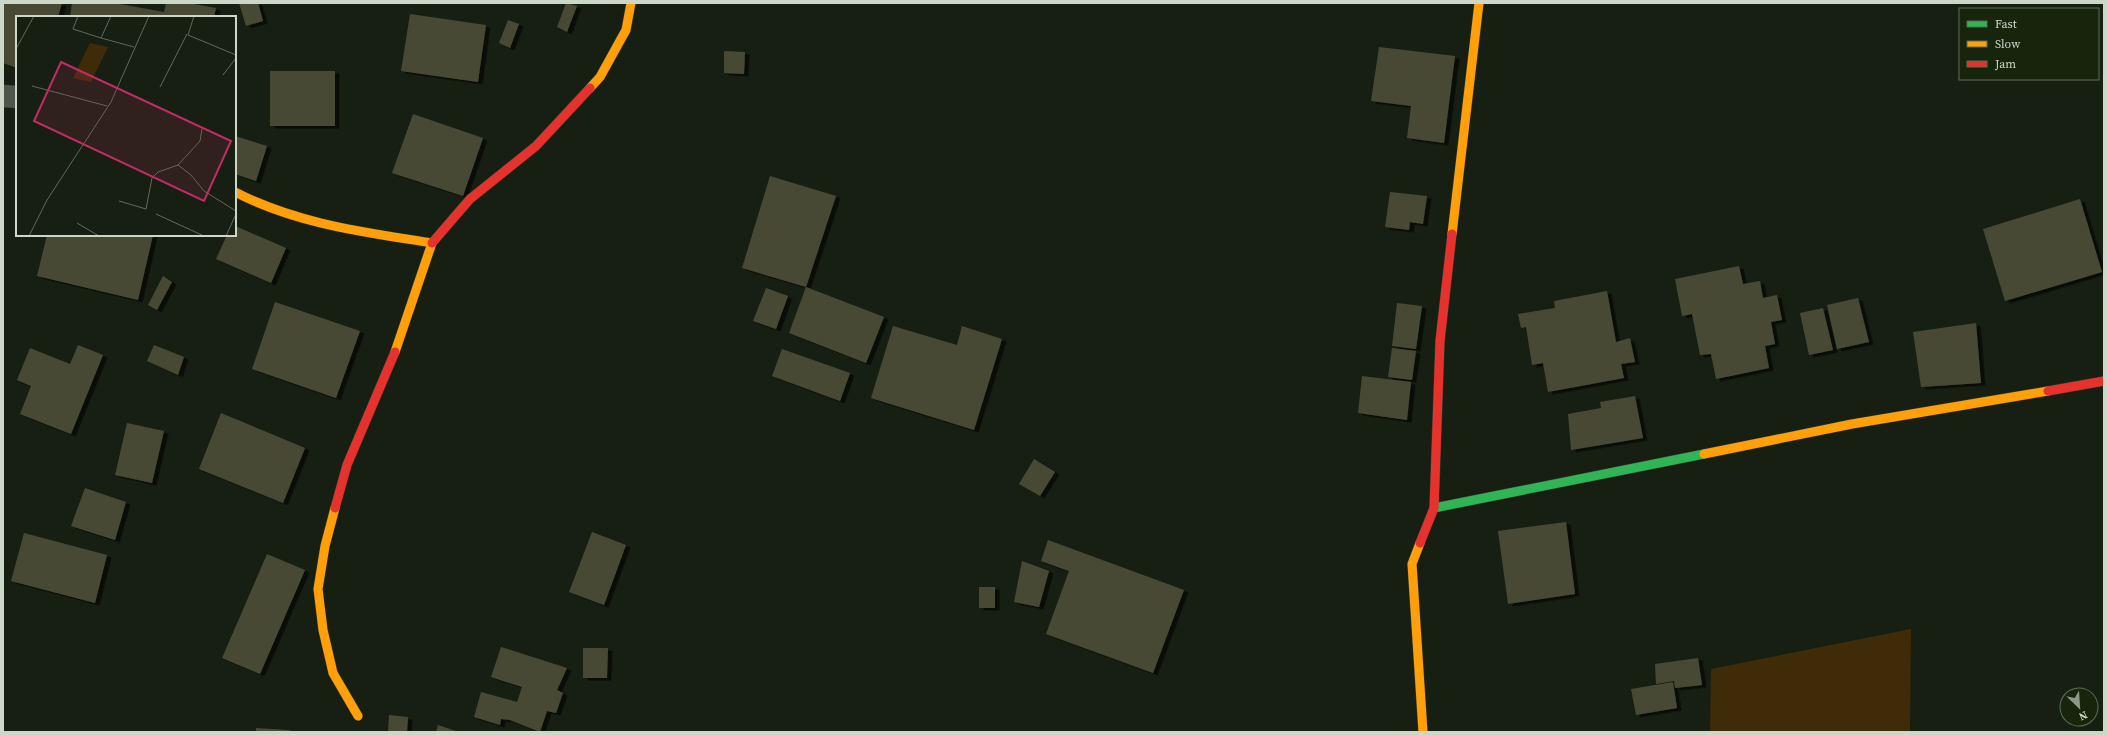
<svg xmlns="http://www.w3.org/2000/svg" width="2107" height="735" font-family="'Source Serif 4',serif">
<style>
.green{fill:#3f2b08}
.building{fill:#474a34;filter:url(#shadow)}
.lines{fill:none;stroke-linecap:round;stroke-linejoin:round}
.street-casing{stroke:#333a30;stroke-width:23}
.fast-casing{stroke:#333a30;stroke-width:10}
.slow-casing{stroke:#333a30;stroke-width:10}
.jam-casing{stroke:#333a30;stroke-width:10}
.street{stroke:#4e554b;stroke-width:22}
.fast{stroke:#30b455;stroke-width:9}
.slow{stroke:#ff9f0a;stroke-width:9}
.jam{stroke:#e5322d;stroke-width:9}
.inset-road{fill:none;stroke:#60695b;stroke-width:1}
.view{fill:#c32b66;fill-opacity:0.15;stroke:#c32b66;stroke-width:2}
.inset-edge{fill:none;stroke:#cdd7c8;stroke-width:2}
</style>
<defs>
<filter id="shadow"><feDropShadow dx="4.5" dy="2.5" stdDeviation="0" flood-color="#0009"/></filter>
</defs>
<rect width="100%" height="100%" fill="#171f12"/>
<path class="green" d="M 1911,629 L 1910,732 L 1710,732 L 1711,669 Z"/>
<path class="building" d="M 3,3 L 62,3 L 58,17 L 17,17 L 17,68 L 3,63 Z
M 72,3 L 114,3 L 164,12 L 166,3 L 188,3 L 216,8 L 214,17 L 70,17 Z
M 239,3 L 258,3 L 263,21 L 246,26 Z
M 566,3 L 577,6 L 567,32 L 557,27 Z
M 410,14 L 486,25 L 478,82 L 401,71 Z
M 508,20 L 519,24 L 510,48 L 499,43 Z
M 1379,47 L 1455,56 L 1444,143 L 1407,138 L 1411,106 L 1371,101 Z
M 724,51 L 745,52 L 744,74 L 724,73 Z
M 270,71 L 335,71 L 335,126 L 270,126 Z
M 413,114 L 483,138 L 463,196 L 392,173 Z
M 235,136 L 267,146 L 256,181 L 235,174 Z
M 770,176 L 836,196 L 806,287 L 742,268 Z
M 1390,192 L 1427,196 L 1423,224 L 1410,222 L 1409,230 L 1385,227 Z
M 2080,199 L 2102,272 L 2005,301 L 1983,229 Z
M 235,226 L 286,248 L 271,283 L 216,259 L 227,235 L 235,235 Z
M 47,235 L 153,235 L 138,300 L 37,276 Z
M 1739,266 L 1743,284 L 1760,281 L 1763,298 L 1777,295 L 1782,320 L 1771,322 L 1775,344 L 1765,346 L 1769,368 L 1716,379 L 1711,354 L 1700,355 L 1692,314 L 1682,316 L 1675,279 Z
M 163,276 L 172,282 L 157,310 L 148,305 Z
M 806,287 L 884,317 L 866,363 L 789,333 Z
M 766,288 L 788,296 L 776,329 L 753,321 Z
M 1607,291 L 1616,342 L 1630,338 L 1635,362 L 1621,364 L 1624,378 L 1548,392 L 1543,363 L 1532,365 L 1526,327 L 1521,328 L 1518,314 L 1555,308 L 1554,301 Z
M 1858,298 L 1869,342 L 1837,349 L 1827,305 Z
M 275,302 L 360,331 L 336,398 L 252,369 Z
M 1397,303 L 1422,306 L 1416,349 L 1392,346 Z
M 1823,308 L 1833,350 L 1809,355 L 1800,313 Z
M 1976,323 L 1981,383 L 1921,387 L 1913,332 Z
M 893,326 L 957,345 L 962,326 L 1002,339 L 974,430 L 871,398 Z
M 78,345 L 103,355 L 71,434 L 20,414 L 31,386 L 17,380 L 30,348 L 70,364 Z
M 154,345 L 184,357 L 178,375 L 147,361 Z
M 1392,348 L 1416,351 L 1412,380 L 1388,377 Z
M 782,349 L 850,373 L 840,401 L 772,376 Z
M 1362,376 L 1411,382 L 1407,420 L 1358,413 Z
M 1635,396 L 1643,438 L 1571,450 L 1568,414 L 1601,408 L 1600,402 Z
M 221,413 L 305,448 L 283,503 L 199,469 Z
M 127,423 L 164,431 L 152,483 L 115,475 Z
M 1034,459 L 1055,472 L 1040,496 L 1019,484 Z
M 85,488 L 126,502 L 115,540 L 71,526 Z
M 1566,522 L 1575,594 L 1508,604 L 1498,531 Z
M 592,532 L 626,545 L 604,605 L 569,592 Z
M 24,533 L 107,555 L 95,603 L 11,581 Z
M 1048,540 L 1184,590 L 1153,673 L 1046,634 L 1069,571 L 1041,561 Z
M 267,554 L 305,570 L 260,674 L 222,658 Z
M 1022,561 L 1049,571 L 1039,607 L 1014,602 Z
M 979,587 L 995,587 L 995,608 L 979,608 Z
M 501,647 L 567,668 L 557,690 L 563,693 L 556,713 L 547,711 L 540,732 L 510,720 L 501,719 L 500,725 L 474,717 L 481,692 L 517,702 L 522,687 L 491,677 Z
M 583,648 L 608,648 L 607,678 L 583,678 Z
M 1698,658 L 1702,685 L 1675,688 L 1674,681 L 1656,684 L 1655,664 Z
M 1673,682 L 1677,708 L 1636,715 L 1631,689 Z
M 389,715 L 408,717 L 407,732 L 388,732 Z
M 438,725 L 459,732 L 436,732 Z
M 256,728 L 288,730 L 297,732 L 256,732 Z"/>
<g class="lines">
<defs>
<path id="street" d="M 3,96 L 17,97"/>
<path id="fast" d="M 1434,508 L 1704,454"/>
<path id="slow" d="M 590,88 L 600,77 L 626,30 L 631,3
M 235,192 C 297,224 364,232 432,243 L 395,352
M 1452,234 L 1479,3
M 1704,454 L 1852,424 L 2048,391
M 335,508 L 325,546 L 318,589 L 323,630 L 333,673 L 358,716
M 1420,543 L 1412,564 L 1423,732"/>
<path id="jam" d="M 432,243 L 470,199 L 536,146 L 590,88
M 2048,391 L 2104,381
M 335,508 L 347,465 L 395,352
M 1420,543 L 1434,508 L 1440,341 L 1452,234"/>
</defs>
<use href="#street" class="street-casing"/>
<use href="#fast" class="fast-casing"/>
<use href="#slow" class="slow-casing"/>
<use href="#jam" class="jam-casing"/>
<use href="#street" class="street"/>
<use href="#fast" class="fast"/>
<use href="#slow" class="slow"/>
<use href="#jam" class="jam"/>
</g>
<g transform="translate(16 16)">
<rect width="220" height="220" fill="#171f12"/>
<path d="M 74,27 L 92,31 L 75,66 L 57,62 Z" fill="#3f2b08"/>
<path class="inset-road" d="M 62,0 L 57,13 L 85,22 L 95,0M 178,0 L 172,19 L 220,39M 85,22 L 118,31M 0,33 L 18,0M 207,59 L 220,42M 16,70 L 91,90M 144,71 L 171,18M 186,113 L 184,125 L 162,149 L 175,159 L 188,175 L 220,195M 103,185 L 130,193 L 136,162 L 142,156 L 162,149M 140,198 L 188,220M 61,207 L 83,220M 13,220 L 31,184 L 95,86 L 133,0M 210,220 L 220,198"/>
<path class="view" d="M 45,46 L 215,125 L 188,185 L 18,105 Z"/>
<rect width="220" height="220" class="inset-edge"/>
</g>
<rect width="2107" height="735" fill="none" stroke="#cdd7c8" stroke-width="8"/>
<rect x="1959" y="8" width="140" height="72" fill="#16250c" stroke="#5f6c57"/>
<rect x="1967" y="21" width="20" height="6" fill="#30b455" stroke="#5f6c57"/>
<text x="1995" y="28" font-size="12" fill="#cdd7c8">Fast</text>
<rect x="1967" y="41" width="20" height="6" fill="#ff9f0a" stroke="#5f6c57"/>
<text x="1995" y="48" font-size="12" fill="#cdd7c8">Slow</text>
<rect x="1967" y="61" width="20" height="6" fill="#e5322d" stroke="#5f6c57"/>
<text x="1995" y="68" font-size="12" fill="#cdd7c8">Jam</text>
<g transform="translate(2079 707) rotate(155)"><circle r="19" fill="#16250c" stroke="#5f6c57"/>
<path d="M0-3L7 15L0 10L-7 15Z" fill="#8d9788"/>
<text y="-6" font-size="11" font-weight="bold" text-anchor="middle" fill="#cdd7c8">N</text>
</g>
</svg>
